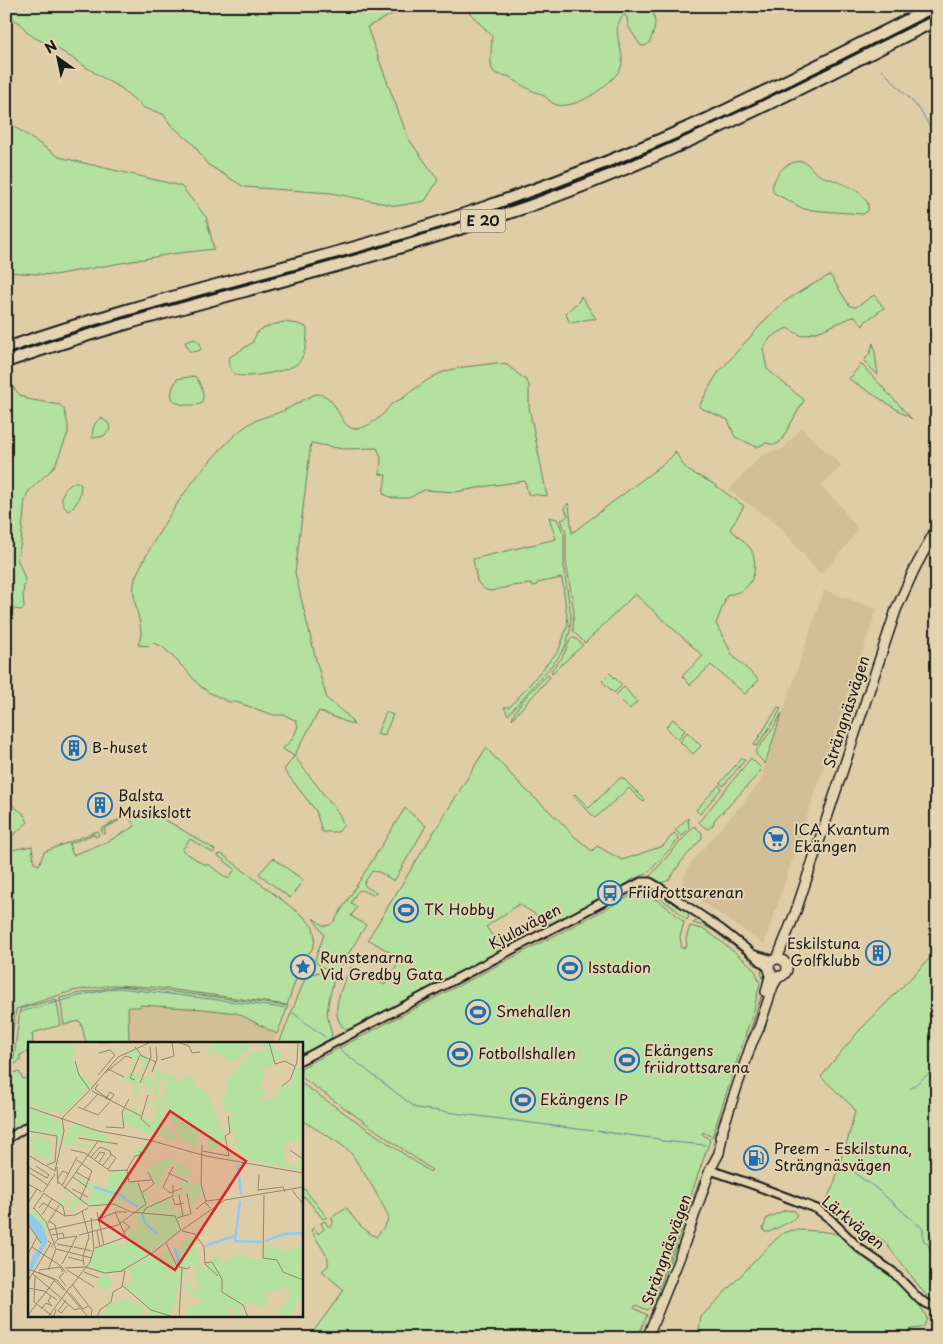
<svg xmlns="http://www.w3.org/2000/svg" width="943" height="1344" font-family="'Playpen Sans',sans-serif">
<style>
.built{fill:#d2bf97}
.green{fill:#b4e19f;stroke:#687e5e}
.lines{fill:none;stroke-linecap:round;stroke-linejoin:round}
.stream{stroke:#62849b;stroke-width:1}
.minor-casing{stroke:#1c1c1c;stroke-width:11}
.major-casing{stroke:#1c1c1c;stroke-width:12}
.highway-casing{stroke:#1c1c1c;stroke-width:14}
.minor{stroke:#e5d4b1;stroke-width:7}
.major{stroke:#e5d4b1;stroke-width:9}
.highway{stroke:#e5d4b1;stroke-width:10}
.labels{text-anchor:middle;stroke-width:4;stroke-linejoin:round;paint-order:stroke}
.shield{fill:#e5d4b1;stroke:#585349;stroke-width:1}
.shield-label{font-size:14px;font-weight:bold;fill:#1c1c1c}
.street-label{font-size:15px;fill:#1c1c1c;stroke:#e5d4b1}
.poi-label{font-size:15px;fill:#1c1c1c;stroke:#e5d4b1;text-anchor:start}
.inset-river{fill:none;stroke:#90caf0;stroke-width:2.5}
.inset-road{fill:none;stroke:#91866f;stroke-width:1}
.view{fill:#d62828;fill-opacity:0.15;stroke:#d62828;stroke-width:2.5}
.inset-edge{fill:none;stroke:#1c1c1c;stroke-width:2.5}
</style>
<rect width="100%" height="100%" fill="#dfcda7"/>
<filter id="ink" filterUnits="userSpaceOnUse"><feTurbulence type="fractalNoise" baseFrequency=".02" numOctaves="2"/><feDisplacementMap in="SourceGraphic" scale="10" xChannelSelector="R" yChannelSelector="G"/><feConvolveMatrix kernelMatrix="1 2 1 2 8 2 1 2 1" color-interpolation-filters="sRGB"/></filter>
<g filter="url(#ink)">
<path class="built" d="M 801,428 L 842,466 L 820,486 L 839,504 L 858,529 L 850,541 L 822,574 L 818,572 L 779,526 L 729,490 L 763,454 L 783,449 Z
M 824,590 L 877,609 L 764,944 L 680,887 L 690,864 L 759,784 Z
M 140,1005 L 203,1009 L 237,1013 L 277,1034 L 274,1043 L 129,1043 L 128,1007 L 139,1007 Z"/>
<path class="green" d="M 6,6 L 403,6 L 405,8 L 367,27 L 408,138 L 438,180 L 425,201 L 397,206 L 331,193 L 244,187 L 207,164 L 194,145 L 171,125 L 163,114 L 144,108 L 121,88 L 106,80 L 55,47 L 35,38 L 28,33 L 20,23 L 6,15 Z
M 463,6 L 651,6 C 655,19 657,23 652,36 C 649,43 650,46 641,46 L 628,26 L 627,17 L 625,15 L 623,16 C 610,30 624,49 622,64 C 621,71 613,78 608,83 C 596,94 574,108 557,105 C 550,103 547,97 541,94 C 536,92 531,91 527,88 C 522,86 518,82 514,80 C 512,78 510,77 507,76 C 502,74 497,76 493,71 C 489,66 492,44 492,36 Z
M 6,121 L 59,157 L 181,186 L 206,217 L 214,249 L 171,254 L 54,275 L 6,272 Z
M 800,161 C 809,162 811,170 818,174 C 822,177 828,178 833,180 C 845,184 872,195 868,211 L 863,214 L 821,211 L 804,209 L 774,193 C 769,185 778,173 784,167 C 788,164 794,162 800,161 Z
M 330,258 L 314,269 L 6,359 L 6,352 L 105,320 Z
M 830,275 L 849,305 L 853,307 L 856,307 L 874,295 L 884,308 L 866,321 L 863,326 L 855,316 L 822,330 L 802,336 L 787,328 L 771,337 L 763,349 L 767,369 L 804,400 L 781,441 L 775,445 L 766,443 L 757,447 L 735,437 L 728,420 L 699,407 L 711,384 L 718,373 L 766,319 L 784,302 L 806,288 Z
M 581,296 L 596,319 L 589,319 L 571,323 L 569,321 L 566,314 L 567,312 L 579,301 Z
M 284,322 L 298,324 L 306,327 L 307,329 C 307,339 306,355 298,363 C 291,371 243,380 234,374 C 230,371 229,365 228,360 L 230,357 L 252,343 L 257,333 L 260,330 L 272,325 Z
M 195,339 L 200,343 L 201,349 L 199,351 L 190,352 L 185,342 Z
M 873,343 L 874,346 L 878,375 L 864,361 L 870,353 Z
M 496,363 L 507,365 L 527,381 L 529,385 L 529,407 L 547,496 L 528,494 L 525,481 L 488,486 L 456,492 L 424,490 L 409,498 L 393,498 L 383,494 L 386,475 L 380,474 L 381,457 L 377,448 L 343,449 L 311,443 L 295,573 L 316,660 L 327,699 L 348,716 L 354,725 L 319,711 L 294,756 L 339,814 L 344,825 L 338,832 L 322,832 L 316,811 L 284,770 L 294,756 L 283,749 L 293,738 L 298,726 L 296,721 L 285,715 L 274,715 L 236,702 L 229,702 L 210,693 L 200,686 L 186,670 L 163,647 L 153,643 L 150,646 L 138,645 C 139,641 141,637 141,633 C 140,614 130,597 135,578 C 141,564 149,551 156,538 C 176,503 195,476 223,447 C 231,439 239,430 249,424 C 260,417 275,415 287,409 C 293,406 313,394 317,394 C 341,395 338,435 361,428 C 368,426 377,420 383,414 C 387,411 388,406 393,403 C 396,401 400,400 403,398 C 415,389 427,379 441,373 C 458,366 478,366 496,363 Z
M 861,364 L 912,419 L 849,379 Z
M 195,376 C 201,384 206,395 201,404 C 192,406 168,407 172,391 C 172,387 176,383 177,379 Z
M 11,385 L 20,395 L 27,399 L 60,405 L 64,409 L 68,425 L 68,433 L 56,463 L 52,469 L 28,492 L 25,500 L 21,542 L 17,558 L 25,579 L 23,593 L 24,608 L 21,610 L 6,608 L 6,415 L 8,412 L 6,406 L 6,386 Z
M 101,418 L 103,419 L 109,424 L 110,429 L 104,436 L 93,438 C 91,431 94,422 101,418 Z
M 675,451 L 683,465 L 689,471 L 712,483 L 744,506 L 730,529 C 736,535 744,541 750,548 C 758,560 756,583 742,590 C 737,593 732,594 727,595 L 716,624 L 733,656 L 759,680 L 745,694 L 711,665 L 690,685 L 682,676 L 703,656 L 635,594 L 585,643 L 573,631 L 574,611 L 566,562 L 566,532 L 561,520 L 564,519 L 568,515 L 564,508 L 568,503 L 569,506 L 572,533 L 667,461 L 674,454 Z
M 75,482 L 78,482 L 81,485 C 80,496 78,505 68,511 C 56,500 63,488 75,482 Z
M 549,517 L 557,519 L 564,534 L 564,569 L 571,616 L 570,631 L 565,647 L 558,658 L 508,715 L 504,707 L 510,707 L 559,650 L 568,624 L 562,578 L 537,583 L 537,585 L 532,586 L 531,584 L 511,586 L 491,591 L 486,590 L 481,586 L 477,581 L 473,559 L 556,539 Z
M 571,638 L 575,638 L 583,645 L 552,673 L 551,670 L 562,658 Z
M 610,673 L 622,685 L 614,693 L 602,681 Z
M 548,675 L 550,677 L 512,719 C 515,706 537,685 548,675 Z
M 624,687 L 637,702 L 630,709 L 616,695 Z
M 778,707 L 781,708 L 776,718 L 757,746 L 754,745 Z
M 386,712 L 393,715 L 384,736 L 377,734 Z
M 782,713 L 765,764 L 756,754 L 756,751 L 774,727 Z
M 673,719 L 685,730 L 678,740 L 666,727 Z
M 687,732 L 701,746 L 693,754 L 680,742 Z
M 486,748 L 525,789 L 560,821 L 575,837 L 592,851 L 597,846 L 622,860 L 663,846 L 674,833 L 678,836 L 679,839 L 647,874 L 633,879 L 628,883 L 606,894 L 552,925 L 519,904 L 486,927 L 504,951 L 349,1031 C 347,1029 344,1028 343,1027 C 328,1012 344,982 351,967 L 385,985 L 401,959 L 368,939 Z
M 742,758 L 745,760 L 723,786 L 720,783 Z
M 751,758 L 761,768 L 760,772 L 723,812 L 722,812 L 715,819 L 713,825 L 708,829 L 704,827 L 699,822 Z
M 620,778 L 623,778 L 645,800 L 643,802 L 629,788 L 595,818 L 573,795 L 575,794 L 589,808 Z
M 719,785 L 721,788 L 721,789 L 700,814 L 696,810 Z
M 6,801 L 23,813 L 28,822 L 6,842 Z
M 405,808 L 426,826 L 394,881 L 379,872 L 372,871 L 364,883 L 366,887 L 376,892 L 374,895 C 359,890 360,885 351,903 L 357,907 L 351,916 L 366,925 L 338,971 L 336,973 C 329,969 317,968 315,959 L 324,935 L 313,918 L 324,926 L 330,925 L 335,920 Z
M 141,810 L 146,810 L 178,827 L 215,850 L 213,853 L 190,839 L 182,850 L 203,864 L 209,865 L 228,879 L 235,869 L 217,855 L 222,854 L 304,917 L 313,927 L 315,937 L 314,945 L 311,951 L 303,959 L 287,1005 L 153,987 L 112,985 L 72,991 L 16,1009 L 9,1055 L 6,1058 L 6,851 L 32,846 L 34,863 L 39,865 L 44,852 L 97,831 L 99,835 L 95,837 L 94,834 L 69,844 L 73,855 L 109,841 L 135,826 L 128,815 L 104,829 L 106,833 L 103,834 L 101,829 L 130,813 Z
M 688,818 L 689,828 L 682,836 L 675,830 Z
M 694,826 L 702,833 L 702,838 L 681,862 L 669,880 L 661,883 L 650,878 L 650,876 Z
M 273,858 L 303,880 L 290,898 L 259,874 Z
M 648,888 L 688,912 L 689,916 L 687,920 C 675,908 663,899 648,892 Z
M 638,892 C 657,898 670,908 684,922 L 680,937 L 682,949 L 687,946 L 686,939 L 690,926 L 706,930 L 747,962 L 756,972 L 760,983 L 754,1009 L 712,1137 L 703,1132 L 702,1134 L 710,1140 L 667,1264 L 649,1308 L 647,1310 L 636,1305 L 634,1308 L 647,1315 L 637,1338 L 352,1338 L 345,1334 L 343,1338 L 323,1338 L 313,1332 L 344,1290 L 322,1271 L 328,1266 L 328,1258 L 311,1230 L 314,1228 L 318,1234 L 324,1229 L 321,1223 L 325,1221 L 328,1226 L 331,1226 L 333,1222 L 332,1217 L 347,1208 C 355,1221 362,1229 376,1237 C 380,1232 388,1224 388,1217 C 388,1211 353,1153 347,1149 C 333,1138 316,1129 301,1120 L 301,1083 L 430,1172 L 432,1170 L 301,1077 L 301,1068 Z
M 698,920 L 701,921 L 758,962 L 756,966 L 744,954 L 712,930 L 705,926 L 693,923 Z
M 934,954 L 937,954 L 937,1301 L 933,1302 L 930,1300 L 884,1241 L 872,1233 L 860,1230 L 827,1212 L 824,1209 L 825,1203 L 834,1184 L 841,1160 L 848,1139 L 855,1111 L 852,1106 L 821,1077 L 836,1058 L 859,1031 Z
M 763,967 L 767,970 L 766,984 L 713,1145 L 761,997 L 764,984 L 761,971 Z
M 320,972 L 328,975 L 334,979 L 329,999 L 327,1014 L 332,1035 L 331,1038 L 301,1055 L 301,1043 L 279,1043 L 305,979 L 311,974 Z
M 119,986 L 158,990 L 288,1006 L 277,1034 L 237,1013 L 203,1009 L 140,1005 L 140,1007 L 128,1007 L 129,1043 L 86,1043 L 81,1023 L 79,1021 L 64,1025 L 60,998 L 81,993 Z
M 56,999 L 61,1025 L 32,1033 L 33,1043 L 29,1043 L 29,1051 L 20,1055 L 20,1060 L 13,1066 L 20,1009 Z
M 17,1072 L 20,1073 L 23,1079 L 29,1078 L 29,1122 L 6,1136 L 6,1110 L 11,1076 L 13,1073 Z
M 700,1180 L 701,1180 L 700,1187 L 669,1276 L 654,1311 L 651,1311 Z
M 301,1185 L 327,1217 L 323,1219 L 306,1198 L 301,1197 Z
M 786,1210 L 795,1211 L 797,1215 L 791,1221 L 769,1232 L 765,1232 L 763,1229 L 767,1218 Z
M 792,1230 C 803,1230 834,1231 842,1236 C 850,1240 857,1247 864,1252 C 884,1269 918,1294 927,1319 L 924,1326 L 921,1328 L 911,1329 L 904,1338 L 693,1338 L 699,1330 L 701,1317 L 773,1242 L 782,1234 Z"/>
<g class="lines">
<path class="stream" d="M 882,70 L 911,100 L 920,110 L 937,139
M 20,1012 L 87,994 L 111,989 L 119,988 L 285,1008
M 293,1013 L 325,1037
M 6,1015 L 14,1013
M 338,1048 L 416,1108 L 593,1131
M 910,1089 L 937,1067
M 597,1131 L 659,1139 L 661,1141 L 705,1145
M 817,1161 C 823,1163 847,1163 850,1165 C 851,1166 851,1168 852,1169 C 857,1175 864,1181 871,1184 L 923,1229 L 923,1238 L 924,1241 L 928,1244 L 932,1256 L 934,1257 L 937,1265"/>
<defs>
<path id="minor" d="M 755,955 L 774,960
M 301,1060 L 641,882 L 650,882 L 657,886 L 721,929 L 754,955 L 770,970
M 6,1140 L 29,1125
M 710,1170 L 757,1186 L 817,1209 L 830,1219 L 859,1248 L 893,1272 L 920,1300 L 930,1305 L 937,1305"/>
<path id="major" d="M 777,959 L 796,911 L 896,610 L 914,570 L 937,527
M769 968a9 9 0 1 1 18 0a9 9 0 1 1-18 0Z
M 766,992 L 771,972
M 720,1137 L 751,1045 L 759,1028 L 773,986 L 779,976
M 647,1338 L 656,1316 L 679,1259 L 710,1170 L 719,1153 L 723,1131"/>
<path id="highway" d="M 6,348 C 163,293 327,261 485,207 C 560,181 634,152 707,119 C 784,83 859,44 935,6
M 6,362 C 123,321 243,293 361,259 C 411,245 460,229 509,213 C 537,204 565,193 593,182 C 711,135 824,77 937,20"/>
</defs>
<use href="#minor" class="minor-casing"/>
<use href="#major" class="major-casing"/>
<use href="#highway" class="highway-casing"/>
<use href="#minor" class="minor"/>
<use href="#major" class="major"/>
<use href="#highway" class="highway"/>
</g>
</g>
<defs>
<symbol id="building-ring" viewBox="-11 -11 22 22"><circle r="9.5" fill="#e5d4b1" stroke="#1f6fb2" stroke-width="1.5"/><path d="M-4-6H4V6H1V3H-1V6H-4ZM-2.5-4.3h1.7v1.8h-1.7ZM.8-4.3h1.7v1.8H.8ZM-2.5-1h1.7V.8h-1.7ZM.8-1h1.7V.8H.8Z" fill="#1f6fb2"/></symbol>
<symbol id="supermarket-ring" viewBox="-11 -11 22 22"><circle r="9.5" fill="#e5d4b1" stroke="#1f6fb2" stroke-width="1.5"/><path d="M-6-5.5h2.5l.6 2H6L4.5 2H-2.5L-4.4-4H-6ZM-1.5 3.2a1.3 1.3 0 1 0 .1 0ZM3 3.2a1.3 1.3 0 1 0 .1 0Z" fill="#1f6fb2"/></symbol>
<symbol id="bus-ring" viewBox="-11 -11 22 22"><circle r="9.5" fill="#e5d4b1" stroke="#1f6fb2" stroke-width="1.5"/><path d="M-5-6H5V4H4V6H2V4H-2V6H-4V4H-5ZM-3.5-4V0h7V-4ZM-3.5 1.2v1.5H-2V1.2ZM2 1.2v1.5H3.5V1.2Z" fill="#1f6fb2"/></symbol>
<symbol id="stadium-ring" viewBox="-11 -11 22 22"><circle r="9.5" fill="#e5d4b1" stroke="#1f6fb2" stroke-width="1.5"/><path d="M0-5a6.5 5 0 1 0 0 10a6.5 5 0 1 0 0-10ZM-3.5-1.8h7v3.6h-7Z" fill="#1f6fb2"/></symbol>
<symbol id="sight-ring" viewBox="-11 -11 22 22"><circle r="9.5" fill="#e5d4b1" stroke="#1f6fb2" stroke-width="1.5"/><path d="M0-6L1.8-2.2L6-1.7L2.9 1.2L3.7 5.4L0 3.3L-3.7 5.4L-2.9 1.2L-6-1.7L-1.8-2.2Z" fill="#1f6fb2"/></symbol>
<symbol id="fuel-ring" viewBox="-11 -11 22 22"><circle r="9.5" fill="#e5d4b1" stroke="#1f6fb2" stroke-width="1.5"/><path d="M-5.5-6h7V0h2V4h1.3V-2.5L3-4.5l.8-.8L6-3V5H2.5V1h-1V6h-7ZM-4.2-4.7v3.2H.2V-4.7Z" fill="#1f6fb2"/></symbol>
</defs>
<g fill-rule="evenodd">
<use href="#building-ring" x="60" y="734" width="28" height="28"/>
<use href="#building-ring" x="86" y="791" width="28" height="28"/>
<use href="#supermarket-ring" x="762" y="825" width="28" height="28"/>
<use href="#bus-ring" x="596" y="879" width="28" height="28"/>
<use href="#stadium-ring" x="392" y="896" width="28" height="28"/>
<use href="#building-ring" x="864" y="939" width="28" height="28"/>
<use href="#sight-ring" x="289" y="953" width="28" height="28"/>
<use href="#stadium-ring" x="556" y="954" width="28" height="28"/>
<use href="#stadium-ring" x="464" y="998" width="28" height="28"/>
<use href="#stadium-ring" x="446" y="1040" width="28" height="28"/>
<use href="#stadium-ring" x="613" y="1046" width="28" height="28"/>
<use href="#stadium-ring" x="509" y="1086" width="28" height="28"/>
<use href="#fuel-ring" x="742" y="1144" width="28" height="28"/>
</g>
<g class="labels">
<rect class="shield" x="460.5" y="209.5" width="45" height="23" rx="4"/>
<g class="shield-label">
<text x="483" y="226">E 20</text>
</g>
<g class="street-label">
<text transform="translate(847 712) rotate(-72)" y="5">Strängnäsvägen</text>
<text transform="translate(525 927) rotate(-28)" y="5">Kjulavägen</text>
<text transform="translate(853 1223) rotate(39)" y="5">Lärkvägen</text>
<text transform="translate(667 1250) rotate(-70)" y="5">Strängnäsvägen</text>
</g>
<g class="poi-label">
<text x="92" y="753">B-huset</text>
<text x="118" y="801">Balsta<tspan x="118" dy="17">Musikslott</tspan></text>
<text x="794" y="835">ICA Kvantum<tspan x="794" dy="17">Ekängen</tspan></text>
<text x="628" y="898">Friidrottsarenan</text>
<text x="424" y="915">TK Hobby</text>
<text x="860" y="949" text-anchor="end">Eskilstuna<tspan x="860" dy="17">Golfklubb</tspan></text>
<text x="320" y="963">Runstenarna<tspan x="320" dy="17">Vid Gredby Gata</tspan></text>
<text x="588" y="973">Isstadion</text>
<text x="496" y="1017">Smehallen</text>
<text x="644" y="1056">Ekängens<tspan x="644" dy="17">friidrottsarena</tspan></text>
<text x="478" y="1059">Fotbollshallen</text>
<text x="540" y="1105">Ekängens IP</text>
<text x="774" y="1154">Preem - Eskilstuna,<tspan x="774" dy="17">Strängnäsvägen</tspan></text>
</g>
</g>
<g transform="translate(28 1042)">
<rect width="275" height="275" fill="#dfcda7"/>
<path d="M 0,0 L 45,0 L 46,9 L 50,9 L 45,15 L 47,26 L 64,43 L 36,72 L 0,63 ZM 184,0 L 217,0 L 222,6 L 204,21 L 184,6 L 182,13 L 189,10 L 188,13 L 181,13 L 180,8 L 173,10 L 184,4 ZM 235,0 L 242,0 L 255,13 L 243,25 L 234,26 L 236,35 L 233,39 L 237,52 L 232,55 L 234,59 L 250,54 L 253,44 L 264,43 L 265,26 L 275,26 L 275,100 L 259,100 L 256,121 L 267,125 L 272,116 L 275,129 L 221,118 L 207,104 L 207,91 L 212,88 L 202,89 L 201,74 L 207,71 L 202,68 L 199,71 L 195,66 L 194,56 L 198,52 L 199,37 L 224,10 L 238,8 ZM 106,6 L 121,19 L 109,39 L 112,41 L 109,56 L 104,53 L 108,43 L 98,38 L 93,43 L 100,31 L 112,32 L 117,21 L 111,16 L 109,21 L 110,16 L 107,15 L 106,26 L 103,25 L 106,17 L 98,13 ZM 129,25 L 132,31 L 144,33 L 150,41 L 155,34 L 163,35 L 169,47 L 171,45 L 182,56 L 196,94 L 192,107 L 191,103 L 188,107 L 181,107 L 177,85 L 174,91 L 170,91 L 168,107 L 152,97 L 134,51 L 138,50 L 139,41 L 133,36 L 130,41 L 132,55 L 137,63 L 133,70 L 138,85 L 147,94 L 146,100 L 126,90 L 119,92 L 96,79 L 96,68 L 103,71 L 106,66 L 114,71 L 109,72 L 108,76 L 117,75 L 125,81 L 129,64 L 118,62 L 130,59 L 130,54 L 125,54 L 128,45 L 126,44 L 120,51 L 121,43 L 114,43 L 114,40 L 119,32 L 124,41 L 129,40 L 126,31 ZM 0,66 L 22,73 L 35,83 L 31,103 L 27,92 L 12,90 L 13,96 L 18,99 L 19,91 L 21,91 L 20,97 L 24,100 L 22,122 L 21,116 L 19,123 L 17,114 L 16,120 L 12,111 L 10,117 L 8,109 L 7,115 L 6,115 L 4,106 L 3,113 L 0,110 L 0,100 L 4,105 L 6,102 L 0,98 L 2,89 L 3,95 L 10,98 L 7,92 L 12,90 L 0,88 ZM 47,82 L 81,94 L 80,97 L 84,100 L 92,99 L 84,101 L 50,93 L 45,101 L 50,96 L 48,101 L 67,103 L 65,106 L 45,102 L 43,107 L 43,103 L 34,103 L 41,86 ZM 121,100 L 124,108 L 109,118 L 110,114 L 105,113 L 107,108 ZM 140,116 L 164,128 L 160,138 L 147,130 L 149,125 L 144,121 L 136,131 L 132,146 L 130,143 L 126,146 L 125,154 L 124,146 L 128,143 L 119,129 L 123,122 ZM 98,128 L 101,136 L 98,138 L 111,142 L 119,153 L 119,161 L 132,156 L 133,158 L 123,161 L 114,171 L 108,170 L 108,164 L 99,157 L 92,164 L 82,161 L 74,164 L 52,162 L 50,158 L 46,164 L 47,173 L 40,163 L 34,160 L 37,166 L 31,160 L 37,157 L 40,152 L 37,150 L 32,156 L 36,150 L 37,149 L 43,152 L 36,159 L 40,158 L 40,162 L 47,156 L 43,151 L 55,160 L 61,160 L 63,145 L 55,143 L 46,134 L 78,147 L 84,129 ZM 151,139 L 172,141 L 175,149 L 167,157 L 168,164 L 162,161 L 162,151 L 145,154 L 157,146 L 151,143 ZM 142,155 L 147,171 L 168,168 L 150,176 L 153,189 L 96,229 L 79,232 L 85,241 L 78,248 L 73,247 L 68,239 L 76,233 L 59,224 L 68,207 L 86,200 L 91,204 L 100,201 L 97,193 L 102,192 L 102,187 L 97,187 L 97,185 L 104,185 L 101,180 L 105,178 L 104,185 L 109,188 L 109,180 L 105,174 L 116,171 L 119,166 L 124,168 L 122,164 ZM 5,168 L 10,169 L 21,188 L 12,189 L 2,173 ZM 165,196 L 174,228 L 189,213 L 194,218 L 192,225 L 209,211 L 232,220 L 236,204 L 250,205 L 255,210 L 275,204 L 272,225 L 275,258 L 273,256 L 261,275 L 252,275 L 252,266 L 262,258 L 261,250 L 257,250 L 256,245 L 251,249 L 241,249 L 240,253 L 236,252 L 239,260 L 236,267 L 219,258 L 218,268 L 210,264 L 214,275 L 208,275 L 205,266 L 200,264 L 202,275 L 158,275 L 161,272 L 158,265 L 171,263 L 173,258 L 170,255 L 166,256 L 168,252 L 158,250 L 158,242 L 163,243 L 164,248 L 171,247 L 169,240 L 166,241 L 168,233 L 165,222 L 154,226 L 156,233 L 150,245 L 145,270 L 138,275 L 119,275 L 121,268 L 96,244 L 99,244 L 105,232 L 98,229 L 118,217 L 141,210 L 148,224 L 141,228 L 141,233 L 151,226 L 145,210 L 153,204 L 152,200 ZM 98,256 L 115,265 L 113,275 L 74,275 L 79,263 Z" fill="#b4e19f"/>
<path d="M 0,170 L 14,183 L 20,199 L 0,235 L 4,215 L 13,203 L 0,180 Z" fill="#90caf0"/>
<path class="inset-river" d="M 210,123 L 213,153M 66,145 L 89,152M 90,152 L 110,165M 212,159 L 207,199 L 234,200M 114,172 L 117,181 L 130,192M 237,199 L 256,192 L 275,191M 177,204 L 206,194M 147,206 L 151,223"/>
<path class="inset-road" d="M 149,0 L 161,4 L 164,11 L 172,10M 241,0 L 247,22 L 257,19 L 266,24M 71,1 L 98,0M 107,5 L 114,14 L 128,20M 133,18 L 146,14 L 144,0M 47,19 L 51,33 L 62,48M 80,27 L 96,35M 124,30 L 129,17 L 128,5M 77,31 L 98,14 L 104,16M 70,33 L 87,13 L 82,8 L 71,11M 107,38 L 102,36 L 112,13M 112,41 L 123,15 L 122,5M 70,42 L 67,47 L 76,54 L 79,55 L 82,58 L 86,53 L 82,50 L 79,55 L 77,57M 254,44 L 262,38 L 269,20 L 270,0M 63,47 L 90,15 L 123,0M 64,49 L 113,74M 120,53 L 113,77 L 122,85M 0,65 L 70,89 L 121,98 L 178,114 L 275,131M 50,65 L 70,73 L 82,60M 56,67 L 70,52M 78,85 L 96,86 L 94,70 L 101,57M 0,89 L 29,94 L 27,120 L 19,123M 50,96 L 90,102M 174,103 L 173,142 L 178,160M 43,108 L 57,111 L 82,129 L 99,128M 262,108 L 275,117M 112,109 L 113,113 L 107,114 L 99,128 L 101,140 L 123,138M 174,109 L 201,114 L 197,94 L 202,91 L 200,74M 0,113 L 27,129M 63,115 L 72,105 L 82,109 L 83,113 L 75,123M 67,117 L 72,110 L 77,111 L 71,120M 49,118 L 64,129 L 52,158M 8,124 L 21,133M 0,125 L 19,136 L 21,133M 29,125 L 30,142M 145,125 L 135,145 L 142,151 L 154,146M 80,127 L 88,116 L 83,112M 27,129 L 36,89 L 34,76 L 62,48M 0,130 L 20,143M 48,130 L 62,138M 140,131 L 160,140M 45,135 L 59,145M 30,136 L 35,129 L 41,132M 30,140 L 61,164M 0,142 L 14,150M 34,144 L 49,115M 36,147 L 70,99M 44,147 L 60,155M 230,148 L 255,145 L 257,150M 264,148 L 275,162M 230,149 L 231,132M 15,150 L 27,132M 115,150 L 126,142 L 120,130M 15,151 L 35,164 L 37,174M 151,153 L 155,174M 236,153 L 235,216 L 249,218 L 255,230 L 275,238M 145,156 L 147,163 L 156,161M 178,159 L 194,157M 0,161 L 9,147M 61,164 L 86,162 L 103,170 L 147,174 L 153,188M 6,166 L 18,180 L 28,207M 11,166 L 15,161 L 37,174 L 47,173 L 60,166M 5,167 L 15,152M 168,167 L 177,160 L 182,166M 54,169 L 61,195 L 55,214 L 56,223M 69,170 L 76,203M 115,171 L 118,166 L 145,154 L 145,143M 14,173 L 24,157M 149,176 L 163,172 L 159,151M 21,179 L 27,183 L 30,197 L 23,205M 95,180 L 102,185 L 95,191M 20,181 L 32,162M 0,182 L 13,201M 21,188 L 71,177 L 88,170 L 99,170M 154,188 L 197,158 L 275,145M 69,189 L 72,205M 154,189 L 167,192 L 176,205 L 177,222 L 190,234M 24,193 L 35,191 L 36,196M 51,193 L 90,183 L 118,162 L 110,141M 30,197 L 49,194 L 34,222M 138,201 L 149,224 L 159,227 L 162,225M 29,202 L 45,205M 4,205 L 33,224 L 38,231M 46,205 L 64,209M 67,206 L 98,195 L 87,170M 28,207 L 64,216M 0,212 L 9,195M 16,213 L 23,201 L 20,199M 40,215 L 55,219M 177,221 L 184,220 L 194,237 L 194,250 L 215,263 L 220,275M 57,225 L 77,231 L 95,229M 37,226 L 57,225M 0,227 L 29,238 L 60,275M 11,228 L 32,225 L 35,230M 20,228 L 28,207M 39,228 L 66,245M 93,229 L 126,210 L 153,188M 10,230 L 25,237 L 36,248M 56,230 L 71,236M 36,231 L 31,235 L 38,244M 5,232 L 47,268 L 52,266M 7,234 L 6,260 L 26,275 L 28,267M 0,239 L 16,213M 44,242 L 64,268 L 63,275M 95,244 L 123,268 L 146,275M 0,246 L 16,249 L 29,258M 42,246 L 62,220 L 66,207 L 63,176M 85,250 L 94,245 L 97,228M 42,251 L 55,267 L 60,264M 38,258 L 30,269 L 33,271 L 41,262M 14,266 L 18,261 L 24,264 L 20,259 L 23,254M 0,273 L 27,238M 20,275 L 42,245M 69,275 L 72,268 L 83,260 L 85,250M 151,275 L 154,226"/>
<path class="view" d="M 142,69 L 218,119 L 147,228 L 71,178 Z"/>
<rect width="275" height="275" class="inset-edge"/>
</g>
<rect width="943" height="1344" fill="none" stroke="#e5d4b1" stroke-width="25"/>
<rect x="12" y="12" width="918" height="1319" fill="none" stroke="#1c1c1c" stroke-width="2" filter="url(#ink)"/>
<g transform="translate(58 58) rotate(327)" stroke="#e5d4b1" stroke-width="4" paint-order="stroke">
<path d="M0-4L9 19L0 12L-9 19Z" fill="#1c1c1c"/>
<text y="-8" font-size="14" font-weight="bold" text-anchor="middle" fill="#1c1c1c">N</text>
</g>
</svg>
